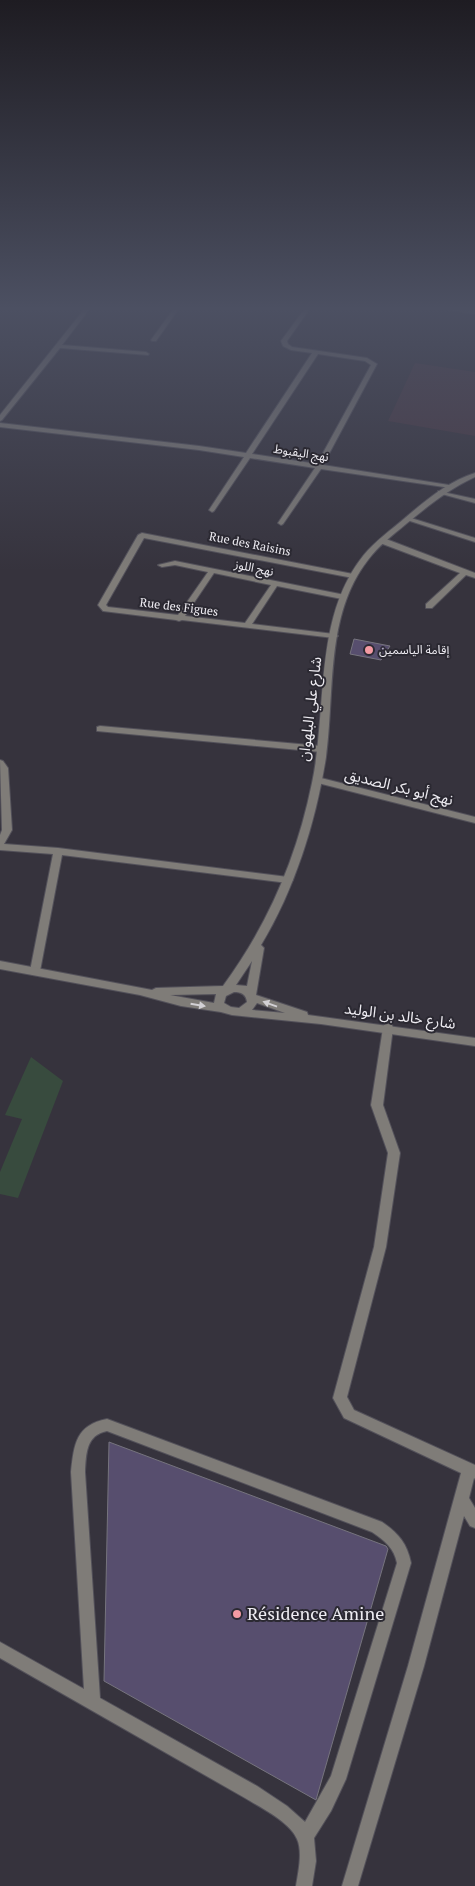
<svg xmlns="http://www.w3.org/2000/svg" width="475" height="1886" font-family="'PT Serif','Noto Sans Arabic',serif">
<style>
.education{fill:#473742}
.green{fill:#384b3e}
.lines{fill:none;stroke-linecap:round;stroke-linejoin:round}
.stream{stroke:#0e1b34;stroke-width:3}
.building{fill:#574e6e;stroke:#76747e}
.minor-casing{stroke:#53515a;stroke-width:2}
.tertiary-casing{stroke:#53515a;stroke-width:2}
.minor{fill:#7f7c78;fill-rule:evenodd}
.tertiary{fill:#7f7c78;fill-rule:evenodd}
.oneway{fill:#d2d0d4}
.poi-dot{fill:#f49aa3;stroke:#2b2932;stroke-width:2}
.labels{text-anchor:middle;stroke-width:4;stroke-linejoin:round;paint-order:stroke}
.far-street-label{font-size:12px;fill:#eeecf2;stroke:#2b2932}
.far-poi-label{font-size:12px;fill:#eeecf2;stroke:#2b2932;text-anchor:start}
.street-label{font-size:15px;fill:#eeecf2;stroke:#2b2932}
.near-poi-label{font-size:18px;fill:#eeecf2;stroke:#2b2932;text-anchor:start}
</style>
<rect width="100%" height="100%" fill="#36333d"/>
<path class="education" d="M 415,363 L 475,372 L 475,436 L 388,421 Z"/>
<path class="green" d="M 31,1057 L 63,1081 L 18,1198 L 0,1194 L 0,1172 L 22,1119 L 5,1115 Z"/>
<g class="lines">
<path class="stream" d="M 457,307 L 475,309"/>
</g>
<path class="building" d="M 354,639 L 390,646 L 381,660 L 350,654 Z
M 109,1442 L 386,1546 L 388,1549 L 316,1800 L 104,1681 Z"/>
<g class="lines">
<defs>
<path id="minor" d="M 86,307 L 91,307 L 62,345 L 146,352 L 149,354 L 148,355 L 60,348 L 2,420 L 0,421 L 0,415 Z
M 175,307 L 180,307 L 156,341 L 152,341 L 151,340 Z
M 306,307 L 311,307 L 287,341 L 288,344 L 292,347 L 367,358 L 377,364 L 323,465 L 449,485 L 451,486 L 451,488 L 321,469 L 283,524 L 281,525 L 278,523 L 315,468 L 250,458 L 214,511 L 212,512 L 209,510 L 244,457 L 199,450 L 0,427 L 0,423 L 199,446 L 246,453 L 312,353 L 291,350 L 283,346 L 281,341 ZM 318,354 L 365,361 L 371,365 L 317,464 L 252,454 Z
M 438,491 L 475,499 L 475,503 L 438,493 Z
M 407,518 L 411,518 L 475,538 L 475,542 L 407,520 Z
M 142,533 L 353,574 L 357,576 L 353,578 L 144,538 L 106,605 L 108,607 L 178,615 L 208,572 L 175,565 L 162,567 L 158,565 L 175,561 L 345,595 L 345,599 L 342,599 L 277,586 L 252,624 L 334,634 L 338,636 L 334,638 L 182,620 L 179,621 L 176,620 L 103,611 L 98,605 L 138,535 ZM 214,573 L 271,585 L 245,623 L 185,616 Z
M 380,539 L 386,539 L 475,573 L 475,578 L 466,575 L 432,608 L 426,608 L 426,604 L 460,573 L 380,543 Z
M 100,726 L 321,746 L 325,749 L 321,752 L 97,731 L 97,727 Z
M 0,760 L 3,761 L 8,768 L 12,830 L 4,844 L 58,848 L 288,877 L 293,880 L 288,883 L 62,855 L 40,971 L 35,975 L 31,974 L 30,971 L 53,854 L 0,850 L 0,835 L 2,830 Z
M 317,777 L 475,817 L 475,823 L 314,782 L 313,780 L 314,778 Z
M 388,1024 L 392,1025 L 393,1028 L 383,1105 L 400,1153 L 386,1247 L 347,1397 L 354,1410 L 475,1465 L 475,1479 L 474,1478 L 469,1498 L 475,1508 L 475,1528 L 470,1526 L 464,1516 L 424,1666 L 358,1886 L 342,1886 L 408,1666 L 461,1473 L 344,1418 L 333,1398 L 374,1247 L 388,1153 L 371,1105 L 383,1028 L 384,1025 Z
M 107,1419 L 382,1522 C 398,1533 407,1543 411,1563 L 346,1779 L 331,1811 L 314,1838 L 316,1861 L 312,1886 L 296,1886 C 298,1873 303,1852 297,1839 C 290,1822 260,1807 245,1798 L 0,1658 L 0,1642 L 84,1689 L 71,1472 C 74,1444 76,1425 107,1419 ZM 107,1431 L 372,1532 C 385,1541 394,1548 397,1563 L 331,1776 L 305,1822 L 287,1806 L 257,1786 L 100,1698 L 85,1472 C 86,1454 86,1435 107,1431 Z"/>
<path id="tertiary" d="M 430,307 L 450,307 L 475,310 L 475,314 Z
M 475,473 L 475,477 C 449,489 428,506 406,524 C 393,535 378,546 368,560 C 325,615 335,692 326,757 C 316,821 295,889 261,945 L 264,948 L 256,995 L 307,1012 L 308,1015 L 475,1038 L 475,1046 L 321,1024 L 232,1015 L 221,1012 L 181,1006 L 140,995 L 0,969 L 0,961 L 152,990 L 156,988 L 223,986 C 268,925 297,857 312,783 C 328,709 313,619 363,556 C 375,541 391,530 405,518 C 426,500 449,481 475,473 ZM 252,961 L 247,986 L 236,985 ZM 234,992 C 241,992 246,994 247,1002 L 239,1008 L 231,1007 L 224,1003 L 226,996 ZM 216,994 L 214,1003 L 170,995 ZM 257,1003 L 285,1013 L 252,1010 Z"/>
</defs>
<use href="#minor" class="minor-casing"/>
<use href="#tertiary" class="tertiary-casing"/>
<use href="#minor" class="minor"/>
<use href="#tertiary" class="tertiary"/>
</g>
<defs><path id="oneway-solid" d="M-6-.8H1V-3.2L6.5 0L1 3.2V.8H-6Z" transform="scale(1.25)"/></defs>
<g class="oneway">
<use href="#oneway-solid" transform="translate(270 1004) rotate(-160)"/>
<use href="#oneway-solid" transform="translate(198 1005) rotate(9)"/>
</g>
<linearGradient id="sky" x2="0" y2="1"><stop stop-color="#1e1c22"/><stop offset="0.54" stop-color="#4c5062"/><stop offset="1" stop-color="#4c5062" stop-opacity="0"/></linearGradient>
<rect width="475" height="571" fill="url(#sky)"/>
<g class="poi-dot">
<circle cx="369" cy="650" r="5"/>
<circle cx="237" cy="1614" r="5"/>
</g>
<g class="labels">
<g class="far-street-label">
<text transform="translate(301 453) rotate(9)" y="4">نهج اليقبوط</text>
<text transform="translate(250 544) rotate(11)" y="4">Rue des Raisins</text>
<text transform="translate(254 568) rotate(12)" y="4">نهج اللوز</text>
<text transform="translate(179 607) rotate(7)" y="4">Rue des Figues</text>
</g>
<g class="far-poi-label">
<text x="379" y="654">إقامة الياسمين</text>
</g>
<g class="street-label">
<text transform="translate(310 709) rotate(-83)" y="5">شارع علي البلهوان</text>
<text transform="translate(399 787) rotate(14)" y="5">نهج أبو بكر الصديق</text>
<text transform="translate(400 1016) rotate(8)" y="5">شارع خالد بن الوليد</text>
</g>
<g class="near-poi-label">
<text x="247" y="1620">Résidence Amine</text>
</g>
</g>
</svg>
